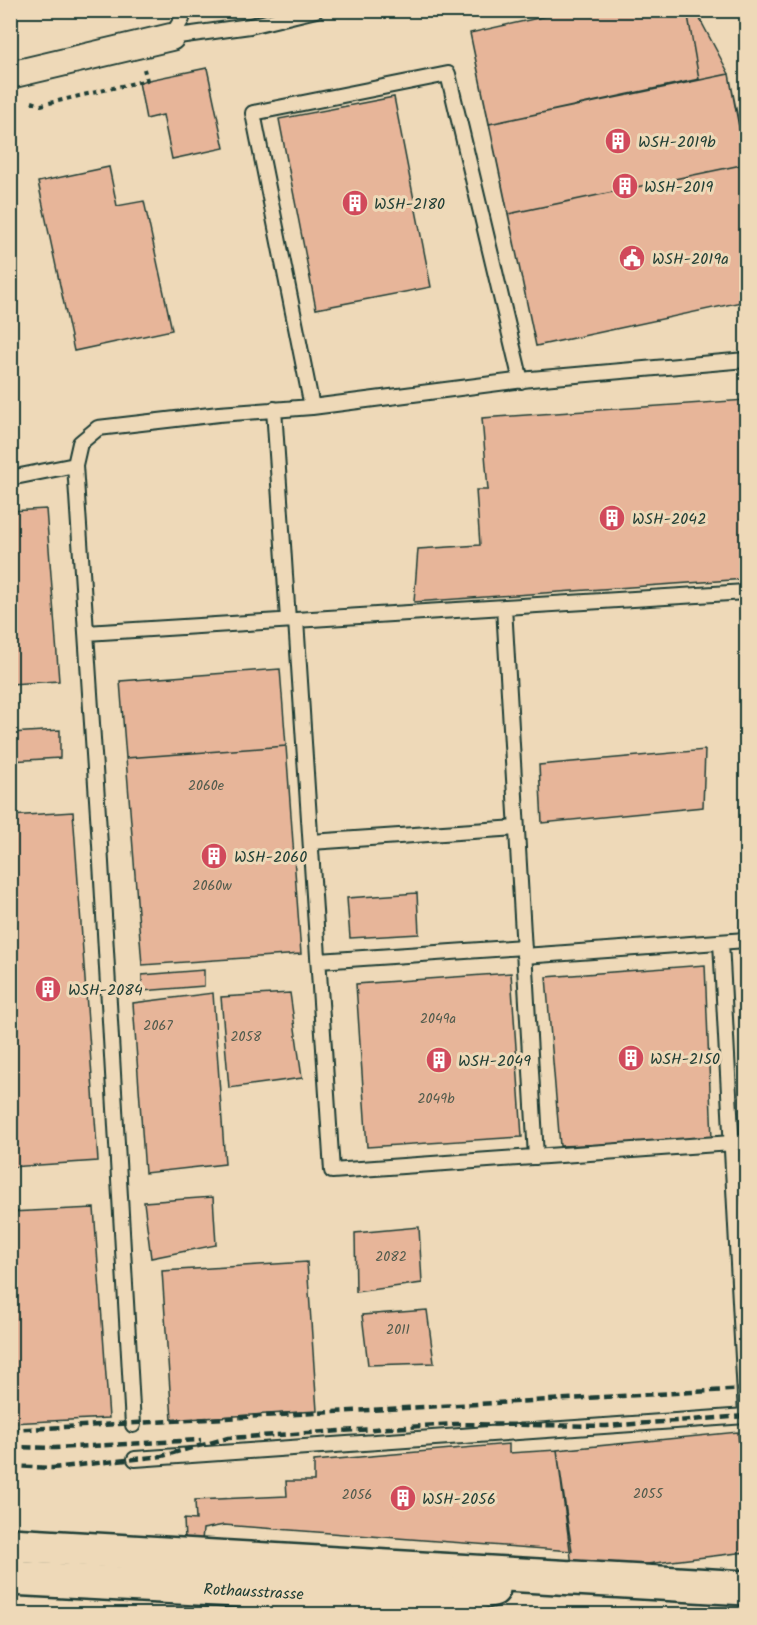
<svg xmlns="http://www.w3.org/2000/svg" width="757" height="1625" font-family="Kalam,sans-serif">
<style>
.building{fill:#e7b599;stroke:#1f3d34;stroke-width:1.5}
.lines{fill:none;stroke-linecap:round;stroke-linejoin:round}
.lane-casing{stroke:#1f3d34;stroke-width:18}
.street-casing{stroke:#1f3d34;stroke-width:30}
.secondary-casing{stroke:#1f3d34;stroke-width:38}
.path{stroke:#1f3d34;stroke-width:4;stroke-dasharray:4.5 4.5;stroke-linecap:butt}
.lane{stroke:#eed9b8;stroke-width:14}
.street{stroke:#eed9b8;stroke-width:26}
.secondary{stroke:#eed9b8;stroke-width:33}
.rail{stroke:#1f3d34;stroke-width:4.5;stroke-dasharray:9 4.5;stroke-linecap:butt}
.labels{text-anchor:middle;stroke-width:6;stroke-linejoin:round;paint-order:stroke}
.number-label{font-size:14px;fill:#515b4d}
.poi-label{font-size:16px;fill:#1f3d34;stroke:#eed9b8;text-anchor:start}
.street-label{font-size:16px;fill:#1f3d34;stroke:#eed9b8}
</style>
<rect width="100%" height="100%" fill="#eed9b8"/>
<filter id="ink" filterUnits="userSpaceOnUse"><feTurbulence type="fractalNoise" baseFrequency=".0167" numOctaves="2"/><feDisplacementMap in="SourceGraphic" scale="12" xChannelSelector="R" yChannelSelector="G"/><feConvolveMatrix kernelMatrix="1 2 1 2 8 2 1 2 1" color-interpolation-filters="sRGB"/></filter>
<g filter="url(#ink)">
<path class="building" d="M 574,10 L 687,10 L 699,79 L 489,124 L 470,33 Z
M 574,10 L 695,10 L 729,74 L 746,158 L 746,301 L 536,346 L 470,33 Z
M 207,68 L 224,148 L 172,159 L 163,115 L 146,119 L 139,82 Z
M 729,74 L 746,164 L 508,214 L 489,124 Z
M 394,97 L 431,287 L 316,309 L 279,119 Z
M 746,164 L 746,301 L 536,346 L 508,214 Z
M 109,167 L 117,206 L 144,201 L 172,330 L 74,351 L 38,182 Z
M 746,400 L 746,579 L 414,602 L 418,549 L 480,545 L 476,490 L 488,490 L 482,418 Z
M 10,419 L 15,444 L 10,445 Z
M 46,509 L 59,681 L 10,684 L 10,511 Z
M 280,669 L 286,746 L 126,758 L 120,681 Z
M 60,730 L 60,758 L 10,761 L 10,733 Z
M 286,746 L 301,954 L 142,965 L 126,758 Z
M 705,750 L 703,807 L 542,823 L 539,765 Z
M 73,812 L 98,1161 L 10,1167 L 10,816 Z
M 417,893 L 419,934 L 350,938 L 347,898 Z
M 705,965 L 712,1140 L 560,1146 L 546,977 Z
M 204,970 L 204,986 L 142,991 L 142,975 Z
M 511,973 L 522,1137 L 367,1147 L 356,984 Z
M 213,993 L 225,1164 L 145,1173 L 133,1003 Z
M 290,993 L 302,1078 L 229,1088 L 221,997 Z
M 746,1162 L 746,1244 L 742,1245 L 738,1164 Z
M 213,1197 L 216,1245 L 151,1258 L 144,1202 Z
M 94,1208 L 109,1418 L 10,1423 L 10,1212 Z
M 419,1227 L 422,1283 L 356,1292 L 355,1233 Z
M 307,1262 L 317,1411 L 172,1420 L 162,1271 Z
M 427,1310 L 434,1363 L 368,1365 L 362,1315 Z
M 738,1432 L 746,1552 L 573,1573 L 557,1450 Z
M 509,1444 L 509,1453 L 557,1450 L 572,1551 L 224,1525 L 203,1529 L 202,1541 L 185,1540 L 184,1519 L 196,1520 L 195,1500 L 287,1496 L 286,1481 L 314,1481 L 314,1461 Z"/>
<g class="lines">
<defs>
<path id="lane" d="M 171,37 L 250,26 L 316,10
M 171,37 L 182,19 L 182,10
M 312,407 L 253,113 L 448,74 L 521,381
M 274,409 L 288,620
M 10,478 L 75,465
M 504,607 L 536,1157
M 296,620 L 332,1171 L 746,1142
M 86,633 L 746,592
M 311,842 L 517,828
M 721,942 L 746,1415
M 524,956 L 746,940
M 319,961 L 524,947
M 133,1425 L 100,845 L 75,465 L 80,443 L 98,428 L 219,414 L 312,407 L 531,379 L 746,360
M 135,1459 L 746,1416
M 302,1597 L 318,1614
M 294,1614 L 296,1592"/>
<path id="street" d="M 10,75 L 171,37"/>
<g id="secondary">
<path d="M 10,1545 L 746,1588"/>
<path id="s1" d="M 10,1578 L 407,1599 L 480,1592 L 493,1589"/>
</g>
</defs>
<use href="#lane" class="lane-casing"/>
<use href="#street" class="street-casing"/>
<use href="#secondary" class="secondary-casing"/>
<path class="path" d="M 32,102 L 41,105 L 147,80 L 144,69"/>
<use href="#lane" class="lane"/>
<use href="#street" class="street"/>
<use href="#secondary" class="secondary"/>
<path class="rail" d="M 10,1430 L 746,1389
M 10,1447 L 55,1448 L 201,1440
M 10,1466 L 53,1468 L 162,1456 L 228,1438 L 455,1424 L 606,1426 L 746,1416"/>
</g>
</g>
<defs>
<symbol id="building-disc" viewBox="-11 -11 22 22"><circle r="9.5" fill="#d1495b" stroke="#eed9b8"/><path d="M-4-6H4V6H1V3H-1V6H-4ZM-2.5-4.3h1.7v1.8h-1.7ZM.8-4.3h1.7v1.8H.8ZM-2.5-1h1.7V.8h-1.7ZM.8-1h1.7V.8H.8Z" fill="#fff"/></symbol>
<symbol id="civic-disc" viewBox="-11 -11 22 22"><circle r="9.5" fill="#d1495b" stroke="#eed9b8"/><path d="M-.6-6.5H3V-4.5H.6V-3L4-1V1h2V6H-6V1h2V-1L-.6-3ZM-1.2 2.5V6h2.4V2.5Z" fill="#fff"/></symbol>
</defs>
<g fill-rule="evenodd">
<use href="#building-disc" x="603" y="126" width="30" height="30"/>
<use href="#building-disc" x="610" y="171" width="30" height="30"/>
<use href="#building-disc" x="340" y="188" width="30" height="30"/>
<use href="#civic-disc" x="617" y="243" width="30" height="30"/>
<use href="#building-disc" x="597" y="503" width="30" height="30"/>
<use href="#building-disc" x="199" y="841" width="30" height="30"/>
<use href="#building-disc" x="33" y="974" width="30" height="30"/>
<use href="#building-disc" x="616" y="1043" width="30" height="30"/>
<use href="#building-disc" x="424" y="1045" width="30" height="30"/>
<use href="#building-disc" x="388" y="1483" width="30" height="30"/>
</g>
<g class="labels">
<g class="number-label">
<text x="206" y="790">2060e</text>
<text x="212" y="890">2060w</text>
<text x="438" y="1023">2049a</text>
<text x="158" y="1030">2067</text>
<text x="246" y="1041">2058</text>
<text x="436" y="1103">2049b</text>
<text x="391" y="1261">2082</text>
<text x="398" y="1334">2011</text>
<text x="648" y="1498">2055</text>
<text x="357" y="1499">2056</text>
</g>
<g class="poi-label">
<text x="638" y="147">WSH-2019b</text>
<text x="644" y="192">WSH-2019</text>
<text x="374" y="209">WSH-2180</text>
<text x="652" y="264">WSH-2019a</text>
<text x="632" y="524">WSH-2042</text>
<text x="234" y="862">WSH-2060</text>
<text x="68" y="995">WSH-2084</text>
<text x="650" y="1064">WSH-2150</text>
<text x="458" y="1066">WSH-2049</text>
<text x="422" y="1504">WSH-2056</text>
</g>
<g class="street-label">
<text dy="6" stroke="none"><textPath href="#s1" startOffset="244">Rothausstrasse</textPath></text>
</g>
</g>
<rect width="757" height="1625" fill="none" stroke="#eed9b8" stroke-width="36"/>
<rect x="18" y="18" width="721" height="1589" fill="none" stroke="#1f3d34" stroke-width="2" filter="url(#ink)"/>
</svg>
